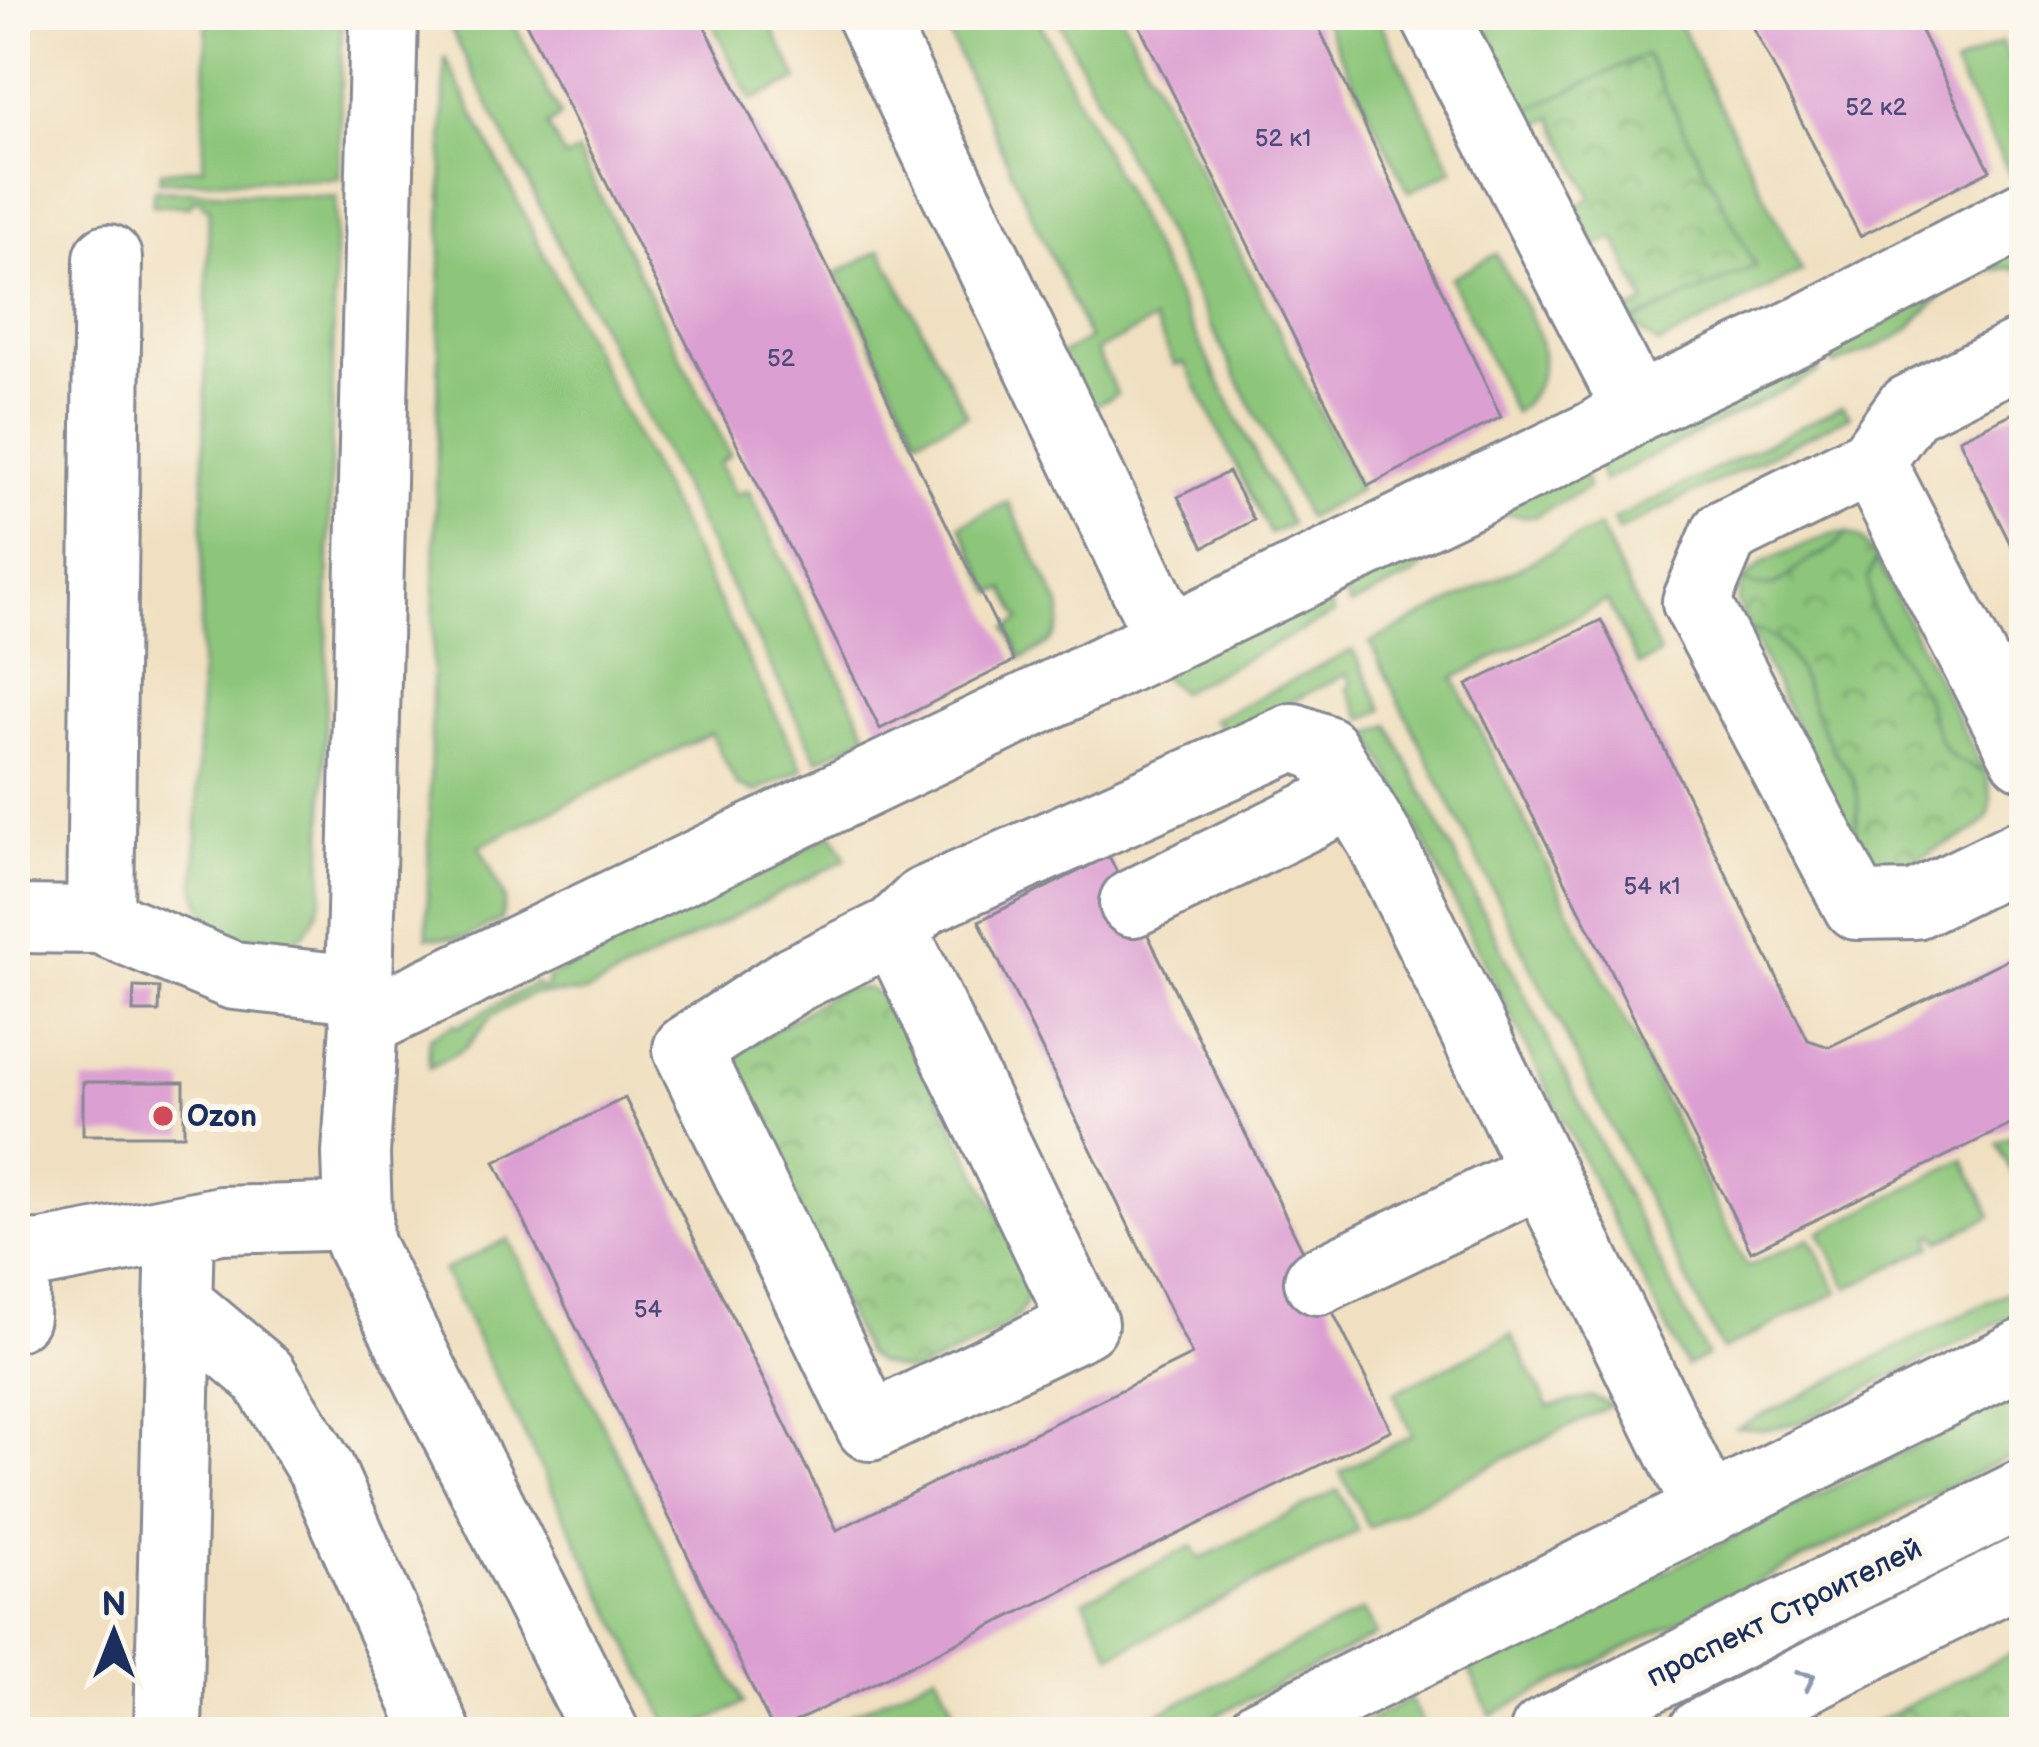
<svg xmlns="http://www.w3.org/2000/svg" width="2039" height="1747" font-family="'Balsamiq Sans',sans-serif">
<style>
.grass{fill:#8dc67a;stroke:#547a6c;stroke-width:3}
.park{fill:url(#park-crowns);stroke:#547a6c;stroke-width:3}
.building{fill:#dc9fd2}
.lines{fill:none;stroke-linecap:round;stroke-linejoin:round}
.minor-casing{stroke:#868890;stroke-width:72}
.minor{stroke:#fff;stroke-width:66}
.oneway{stroke:#8d97ae}
.poi-dot{fill:#d1495b;stroke:#fbf7ec;stroke-width:4.5}
.labels{text-anchor:middle;stroke-width:12;stroke-linejoin:round;paint-order:stroke}
.number-label{font-size:24px;fill:#4b4b7b}
.poi-label{font-size:30px;font-weight:bold;fill:#1b2f5e;stroke:#fbf7ec;text-anchor:start}
.street-label{font-size:30px;fill:#1b2f5e;stroke:#fbf7ec}
</style>
<defs>
<pattern id="park-crowns" width="20" height="18" patternUnits="userSpaceOnUse" patternTransform="scale(3)"><rect width="20" height="18" fill="#8dc67a"/><path d="M2 6a3 3 0 1 1 6 0M12 15a3 3 0 1 1 6 0" fill="none" stroke="#72a167"/></pattern>
</defs>
<rect width="100%" height="100%" fill="#fbf7ec"/>
<filter id="ink" filterUnits="userSpaceOnUse"><feTurbulence type="fractalNoise" baseFrequency=".00833" numOctaves="2"/><feDisplacementMap in="SourceGraphic" scale="24" xChannelSelector="R" yChannelSelector="G"/><feConvolveMatrix kernelMatrix="1 2 1 2 8 2 1 2 1" color-interpolation-filters="sRGB"/></filter>
<filter id="wash" filterUnits="userSpaceOnUse"><feTurbulence type="fractalNoise" baseFrequency=".004" numOctaves="4" result="noise"/><feDisplacementMap in="SourceGraphic" scale="48" xChannelSelector="R" yChannelSelector="G"/><feGaussianBlur stdDeviation="2.7" result="paint"/><feColorMatrix in="noise" values="0 0 0 0 0 0 0 0 0 0 0 0 0 0 0 0 0 1.4 0 .05"/><feComposite in="paint" operator="in"/></filter>
<g filter="url(#wash)">
<rect width="100%" height="100%" fill="#f0e0c1"/>
<path class="grass" d="M 207,15 L 342,15 L 339,179 L 159,181 L 161,172 L 203,167 Z
M 448,15 L 510,15 L 560,116 L 548,126 L 565,158 L 578,152 L 730,455 L 719,463 L 735,495 L 748,490 L 868,735 L 818,760 L 448,23 Z
M 708,15 L 765,15 L 798,80 L 751,100 Z
M 940,15 L 1036,15 L 1290,524 L 1270,534 L 1185,363 L 1175,365 L 1154,321 L 1096,351 L 1117,394 L 1088,408 L 1058,356 L 1089,339 Z
M 1056,15 L 1121,15 L 1359,490 L 1307,518 Z
M 1321,15 L 1377,15 L 1453,170 L 1409,192 Z
M 1481,15 L 1675,15 L 1802,271 L 1658,345 L 1631,323 L 1754,265 L 1646,55 L 1526,111 Z
M 2001,42 L 2024,88 L 2024,179 L 2015,184 L 1954,67 Z
M 445,57 L 803,769 L 756,792 L 737,785 L 711,733 L 480,846 L 505,899 L 501,920 L 465,938 L 427,937 Z
M 154,190 L 336,197 L 322,897 C 318,909 315,921 306,931 C 282,956 233,951 211,925 C 204,916 201,901 196,890 L 209,207 L 203,206 L 201,200 L 193,200 L 190,206 L 152,205 Z
M 2024,244 L 2024,269 C 1973,263 1942,292 1911,327 C 1898,341 1853,356 1834,365 L 1823,346 Z
M 881,250 L 967,415 L 918,437 L 837,273 Z
M 1496,254 C 1524,311 1574,362 1514,413 L 1451,278 Z
M 1810,353 L 1819,372 L 1603,481 L 1596,455 Z
M 1842,406 L 1850,415 L 1618,531 L 1613,520 Z
M 1582,462 L 1588,488 L 1533,517 L 1507,514 L 1480,520 L 1444,540 L 1416,574 L 1350,606 L 1339,580 Z
M 1008,502 L 1060,606 C 1065,637 1047,646 1022,658 L 1007,628 L 1021,620 L 1005,589 L 993,593 L 960,525 Z
M 1599,527 L 1660,654 L 1639,665 L 1607,601 L 1454,678 L 1747,1267 L 1810,1238 L 1838,1292 L 1722,1350 L 1370,643 Z
M 1834,533 L 1846,533 C 1835,551 1822,552 1805,563 C 1780,580 1778,599 1743,580 L 1763,562 Z
M 1876,559 L 1985,773 L 1951,757 L 1941,744 L 1872,609 L 1868,578 Z
M 1323,588 L 1334,614 L 1180,692 L 1157,672 Z
M 1749,630 C 1798,630 1810,711 1831,746 C 1837,757 1847,766 1852,777 C 1862,797 1857,822 1853,842 Z
M 1353,650 L 1383,710 L 1363,719 L 1347,688 L 1352,684 L 1346,674 L 1229,733 L 1213,720 Z
M 1389,725 L 1707,1356 L 1686,1366 L 1370,733 Z
M 833,834 L 846,859 L 585,993 L 532,994 L 492,1016 L 465,1048 L 429,1068 L 429,1038 L 455,1024 L 457,1027 L 535,983 L 539,989 L 548,985 L 546,979 Z
M 2024,1129 L 2024,1196 L 1997,1143 Z
M 1964,1159 L 1992,1216 L 1941,1241 L 1936,1234 L 1930,1237 L 1933,1246 L 1848,1288 L 1820,1233 Z
M 508,1239 L 744,1703 L 686,1732 L 672,1732 L 443,1271 Z
M 2024,1284 L 2024,1310 L 1801,1422 L 1763,1430 L 1737,1428 Z
M 1511,1335 L 1549,1407 L 1592,1397 L 1612,1405 L 1369,1527 L 1340,1472 L 1412,1435 L 1394,1393 Z
M 2024,1392 L 2024,1449 L 1491,1715 L 1469,1670 Z
M 1338,1490 L 1358,1531 L 1112,1655 L 1084,1600 L 1192,1546 L 1200,1559 Z
M 1363,1611 L 1377,1635 L 1183,1732 L 1121,1732 Z
M 936,1673 L 964,1728 L 957,1732 L 836,1732 L 832,1724 Z
M 1410,1700 L 1427,1732 L 1345,1732 Z"/>
<path class="park" d="M 1646,55 L 1755,266 L 1630,323 L 1627,312 L 1645,304 L 1615,238 L 1595,246 L 1574,207 L 1592,198 L 1553,118 L 1534,127 L 1526,111 Z
M 1846,533 L 1861,539 L 1876,559 L 1868,578 L 1872,609 L 1925,697 L 1941,744 L 1952,757 L 1985,773 C 2006,825 1972,832 1933,851 C 1920,857 1904,869 1890,869 C 1873,869 1862,854 1853,842 C 1857,822 1862,797 1852,777 C 1847,766 1837,757 1831,746 C 1810,711 1798,630 1749,630 L 1738,602 L 1743,580 C 1774,597 1782,579 1805,563 C 1822,552 1835,551 1846,533 Z
M 866,988 L 889,1000 L 900,1019 L 1026,1269 C 1028,1281 1029,1296 1023,1308 C 1011,1333 939,1360 912,1373 L 877,1363 L 865,1352 L 733,1077 L 736,1054 L 840,989 Z
M 2024,1647 L 2024,1732 L 1855,1732 Z"/>
<g id="blocks">
<path class="building" d="M 522,15 L 699,15 L 828,268 L 920,470 L 1014,661 L 880,729 Z
M 1134,15 L 1313,15 L 1501,417 L 1368,486 Z
M 1747,15 L 1913,15 L 1990,170 L 1860,236 Z
M 15,19 L 22,19 L 19,79 L 15,78 Z
M 2024,408 L 2024,572 L 1959,439 Z
M 1228,472 L 1254,520 L 1204,547 L 1178,497 Z
M 1601,620 L 1808,1040 L 1829,1047 L 2024,951 L 2024,1118 L 1751,1251 L 1467,685 Z
M 1109,856 L 1391,1430 L 774,1732 L 495,1162 L 625,1098 L 837,1530 L 1192,1355 L 979,921 Z
M 134,987 L 160,988 L 159,1012 L 133,1012 Z
M 83,1082 L 184,1082 L 184,1135 L 83,1135 Z"/>
</g>
</g>
<g filter="url(#ink)">
<use href="#blocks" fill-opacity="0" stroke="#868890" stroke-width="3"/>
<g class="lines">
<defs>
<path id="minor" d="M 384,15 L 359,989 L 364,1023 L 356,1154 L 359,1243 L 605,1732
M 870,15 L 1169,639
M 1434,15 L 1636,408
M 108,258 L 100,920 L 234,976 L 359,989
M 2024,351 L 1909,408 L 1871,461 L 1725,533 L 1696,602 L 1857,906 L 1915,905 L 2024,852
M 1871,461 L 2024,756
M 1133,903 L 1352,795
M 15,919 L 100,920
M 894,930 L 1084,1324 L 870,1427 L 687,1049 L 794,979 L 894,930 L 924,901 L 1293,737 L 1325,749 L 1380,840 L 1708,1511
M 364,1023 L 1596,434 L 1636,408 L 1806,328 L 2024,215
M 15,1255 L 43,1254 L 221,1220 L 359,1216
M 1318,1281 L 1540,1174
M 181,1306 L 264,1376 L 321,1469 L 437,1732
M 15,1317 L 17,1255
M 168,1732 L 180,1228
M 1261,1732 L 2024,1353
M 1544,1732 L 2024,1493
M 1702,1732 L 2024,1569"/>
</defs>
<use href="#minor" class="minor-casing"/>
<use href="#minor" class="minor"/>
</g>
<defs><path id="oneway-chevron" d="M-2-3.5L2.5 0L-2 3.5" fill="none" stroke-width="1.6" stroke-linecap="round" stroke-linejoin="round" transform="scale(3)"/></defs>
<use class="oneway" href="#oneway-chevron" transform="translate(1807 1679) rotate(-27)"/>
</g>
<circle class="poi-dot" cx="163" cy="1116" r="12"/>
<g class="labels">
<g class="number-label">
<text x="1876" y="115">52 к2</text>
<text x="1283" y="146">52 к1</text>
<text x="781" y="366">52</text>
<text x="1652" y="894">54 к1</text>
<text x="648" y="1317">54</text>
</g>
<g class="poi-label">
<text x="187" y="1126">Ozon</text>
</g>
<g class="street-label">
<text transform="translate(1784 1612) rotate(-26)" y="10">проспект Строителей</text>
</g>
</g>
<rect width="2039" height="1747" fill="none" stroke="#fbf7ec" stroke-width="60"/>
<g transform="translate(114 1633)" stroke="#fbf7ec" stroke-width="9" paint-order="stroke">
<path d="M0-9L21 45L0 30L-21 45Z" fill="#1b2f5e"/>
<text y="-18" font-size="33" font-weight="bold" text-anchor="middle" fill="#1b2f5e">N</text>
</g>
</svg>
